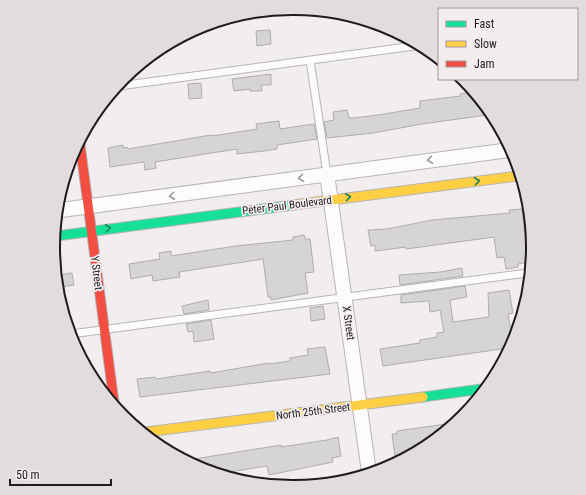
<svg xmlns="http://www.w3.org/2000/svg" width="586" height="495" font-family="'Roboto Condensed',sans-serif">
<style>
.building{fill:#d7d4d6;stroke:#afacad}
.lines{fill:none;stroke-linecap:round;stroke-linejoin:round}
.lane-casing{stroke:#b7b4b6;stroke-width:9}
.street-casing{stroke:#b7b4b6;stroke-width:16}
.fast-casing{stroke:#b7b4b6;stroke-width:11}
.slow-casing{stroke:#b7b4b6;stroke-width:11}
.jam-casing{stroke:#b7b4b6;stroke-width:11}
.lane{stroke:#fdfcfd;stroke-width:7}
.street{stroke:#fdfcfd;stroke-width:14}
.fast{stroke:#16e098;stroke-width:9}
.slow{stroke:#ffcf43;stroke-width:9}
.jam{stroke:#f24e42;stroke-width:9}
.oneway{stroke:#999798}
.oneway2{stroke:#1a7e5a}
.labels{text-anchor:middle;stroke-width:3.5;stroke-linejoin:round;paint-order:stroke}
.street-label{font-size:11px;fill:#1f1c1d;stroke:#f3edf0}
.rim{fill:none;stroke:#1f1c1d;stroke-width:2}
</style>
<rect width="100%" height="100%" fill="#f2eef0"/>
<path class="building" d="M 270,30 L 271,44 L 257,46 L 256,31 Z
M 271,74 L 271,85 L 261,85 L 262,91 L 250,91 L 250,89 L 234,91 L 232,79 Z
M 201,83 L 202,98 L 189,99 L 188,84 Z
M 472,92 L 487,115 L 422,124 L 373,133 L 327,138 L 324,122 L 334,120 L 333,112 L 347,110 L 349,118 L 354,118 L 378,115 L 420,108 L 420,101 L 461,96 L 460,94 Z
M 279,121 L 280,129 L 314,124 L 317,139 L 277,145 L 277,149 L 264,151 L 237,154 L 237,149 L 155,162 L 156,168 L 145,170 L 144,162 L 110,167 L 108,148 L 123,145 L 123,148 L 127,147 L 128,149 L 211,135 L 212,136 L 257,129 L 256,124 Z
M 522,209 L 528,262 L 518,264 L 518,267 L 506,269 L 504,257 L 497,258 L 494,237 L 406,249 L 406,247 L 375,251 L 375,245 L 371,246 L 368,230 L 387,229 L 432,220 L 510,213 L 509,210 Z
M 304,235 L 305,239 L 310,239 L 314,272 L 305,273 L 308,293 L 271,300 L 271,297 L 268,297 L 263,259 L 179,272 L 180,277 L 153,281 L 152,275 L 131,279 L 129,264 L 160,259 L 159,253 L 171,251 L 171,256 L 236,246 L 293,240 L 293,237 Z
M 462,268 L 463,276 L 400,285 L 399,275 L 441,272 Z
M 72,273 L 74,285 L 61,287 L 59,275 Z
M 465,286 L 467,297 L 450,300 L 453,322 L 489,317 L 488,293 L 509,290 L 513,313 L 508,314 L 513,342 L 508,348 L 383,366 L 380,349 L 420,343 L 420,340 L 437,337 L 437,333 L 444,332 L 440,310 L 430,312 L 429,301 L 401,303 L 401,295 Z
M 208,300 L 209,310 L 184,314 L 182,306 Z
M 323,306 L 325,319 L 311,321 L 310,308 Z
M 211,320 L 214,339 L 194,342 L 193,331 L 188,332 L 186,324 Z
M 325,347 L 330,374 L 140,397 L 137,379 L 155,377 L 156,379 L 210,371 L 211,373 L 269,363 L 269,364 L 290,361 L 290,358 L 308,355 L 307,349 Z
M 453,423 L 406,455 L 395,456 L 392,434 L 397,434 L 397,431 Z
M 338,437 L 341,456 L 332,458 L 333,462 L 269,475 L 267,466 L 223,473 L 201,469 L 188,460 L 281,445 L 281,447 L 327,440 Z"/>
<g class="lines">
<defs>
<path id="lane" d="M 310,60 L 327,174
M 119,86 L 414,46
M 71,334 L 527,273"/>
<path id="street" d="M 327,174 L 369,472
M 61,210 L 510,150"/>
<path id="fast" d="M 56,236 L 293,205
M 423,397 L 481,389"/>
<path id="slow" d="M 293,205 L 518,176
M 146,432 L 423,397"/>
<path id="jam" d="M 80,144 L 114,402"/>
</defs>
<use href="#lane" class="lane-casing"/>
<use href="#street" class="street-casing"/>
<use href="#fast" class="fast-casing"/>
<use href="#slow" class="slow-casing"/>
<use href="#jam" class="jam-casing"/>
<use href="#lane" class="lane"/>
<use href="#street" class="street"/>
<use href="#fast" class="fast"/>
<use href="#slow" class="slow"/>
<use href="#jam" class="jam"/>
</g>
<defs><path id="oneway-chevron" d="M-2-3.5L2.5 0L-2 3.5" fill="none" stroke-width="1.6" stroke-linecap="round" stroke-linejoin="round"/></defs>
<g class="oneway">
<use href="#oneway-chevron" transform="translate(430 160) rotate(172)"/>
<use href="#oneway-chevron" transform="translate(301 178) rotate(172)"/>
<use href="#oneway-chevron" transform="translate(172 196) rotate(173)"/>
</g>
<g class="oneway2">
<use href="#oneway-chevron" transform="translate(477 181) rotate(-7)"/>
<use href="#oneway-chevron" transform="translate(348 197) rotate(-7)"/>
<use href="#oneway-chevron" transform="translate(108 228) rotate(-7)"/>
</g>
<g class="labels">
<g class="street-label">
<text transform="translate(287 205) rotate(-7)" y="4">Peter Paul Boulevard</text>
<text transform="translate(97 273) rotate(83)" y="4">Y Street</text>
<text transform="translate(349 323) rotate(82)" y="4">X Street</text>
<text transform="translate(313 411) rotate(-7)" y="4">North 25th Street</text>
</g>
</g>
<path d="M0 0H586V495H0ZM292 15H294A232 232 0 0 1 526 247V248A232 232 0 0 1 294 480H292A232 232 0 0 1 60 248V247A232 232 0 0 1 292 15Z" fill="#e2dcdf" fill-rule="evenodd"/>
<path class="rim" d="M292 15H294A232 232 0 0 1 526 247V248A232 232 0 0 1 294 480H292A232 232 0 0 1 60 248V247A232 232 0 0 1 292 15Z"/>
<rect x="438" y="8" width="140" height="72" fill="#f3edf0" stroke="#9e999c"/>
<rect x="446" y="21" width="20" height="6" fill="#16e098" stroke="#9e999c"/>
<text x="474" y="28" font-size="12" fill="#1f1c1d">Fast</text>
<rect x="446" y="41" width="20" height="6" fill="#ffcf43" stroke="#9e999c"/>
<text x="474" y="48" font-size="12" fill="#1f1c1d">Slow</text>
<rect x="446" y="61" width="20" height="6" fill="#f24e42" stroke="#9e999c"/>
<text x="474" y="68" font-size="12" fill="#1f1c1d">Jam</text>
<path d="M10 479v6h101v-6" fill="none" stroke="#1f1c1d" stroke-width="2"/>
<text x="16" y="479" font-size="12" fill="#1f1c1d" stroke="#f3edf0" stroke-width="3" paint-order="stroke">50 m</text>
</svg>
